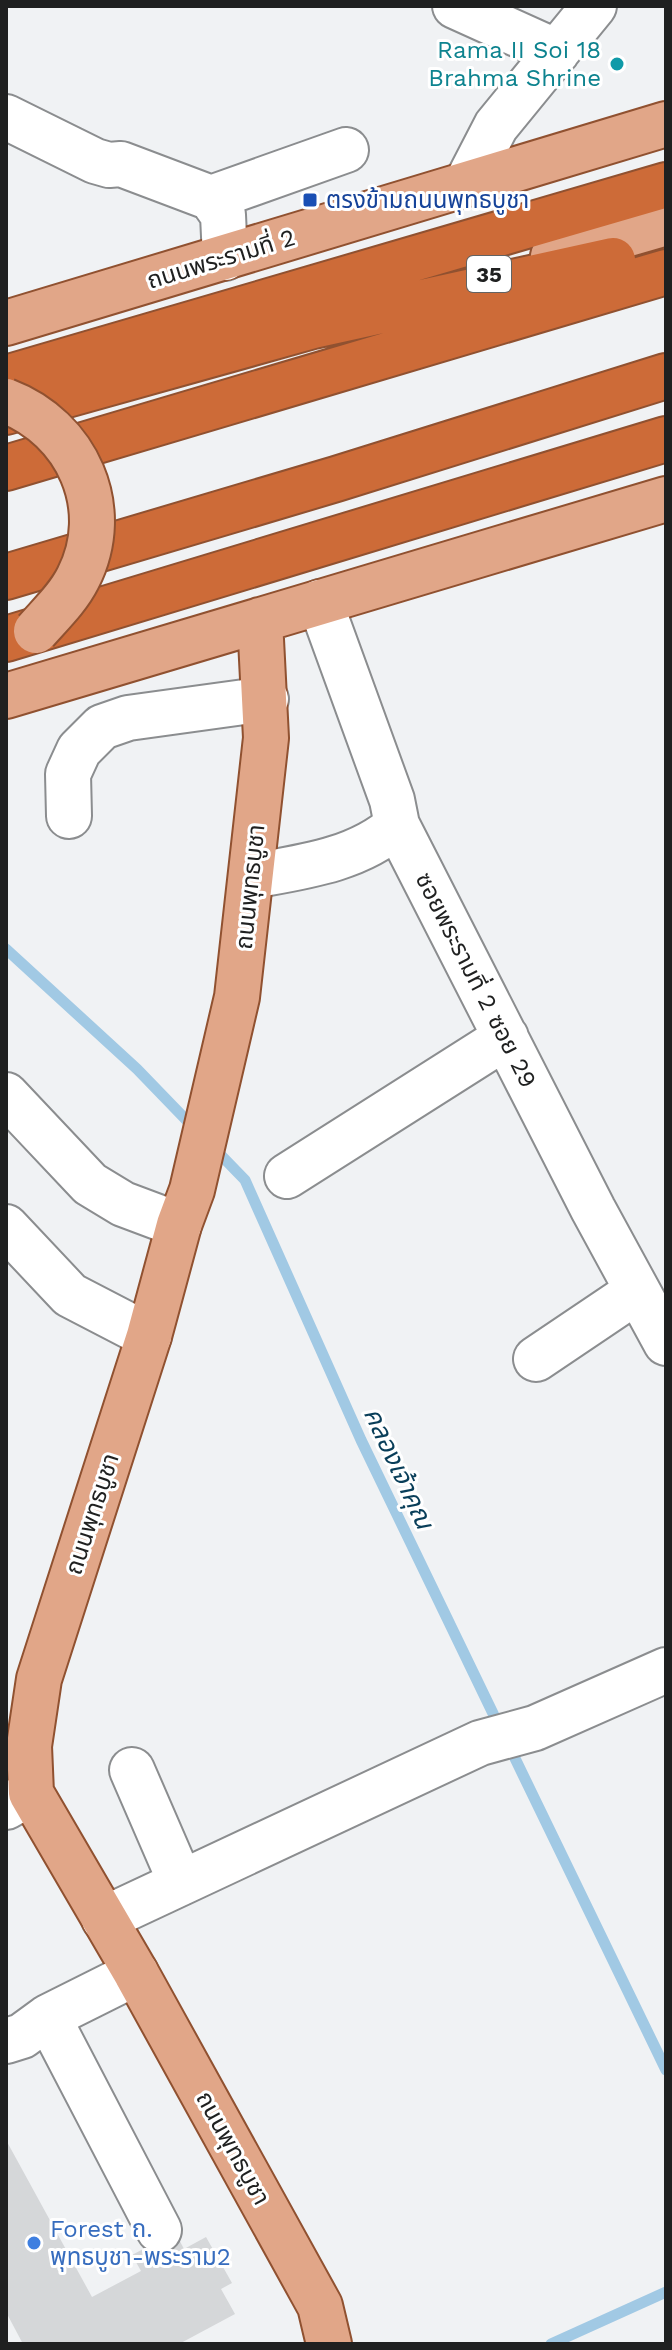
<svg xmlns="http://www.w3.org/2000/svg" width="672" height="2350" font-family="'Work Sans','Noto Sans Thai',sans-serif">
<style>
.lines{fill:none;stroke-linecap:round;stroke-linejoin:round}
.stream{stroke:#a1c9e4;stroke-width:11}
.building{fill:#d5d7d9}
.minor-casing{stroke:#8b8d8f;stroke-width:48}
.major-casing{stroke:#905130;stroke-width:48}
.highway-casing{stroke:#905130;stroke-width:48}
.minor{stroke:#fff;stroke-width:44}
.major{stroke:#e1a688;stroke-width:44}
.highway{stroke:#cd6b38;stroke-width:44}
.major-bridge-casing{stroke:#905130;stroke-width:48;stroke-linecap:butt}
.major-bridge{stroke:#e1a688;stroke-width:44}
.culture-dot{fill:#0f9aa8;stroke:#fff;stroke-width:3}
.transit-dot{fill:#1a4fb4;stroke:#fff;stroke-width:3}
.shop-dot{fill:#3f7fe0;stroke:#fff;stroke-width:3}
.labels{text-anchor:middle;stroke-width:6;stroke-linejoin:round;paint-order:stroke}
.shield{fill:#fff;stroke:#626363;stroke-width:2}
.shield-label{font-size:22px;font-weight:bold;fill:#1f2020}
.culture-label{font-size:24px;fill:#0d838f;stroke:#fff;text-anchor:end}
.transit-label{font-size:24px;fill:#164399;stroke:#fff;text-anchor:start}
.street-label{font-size:24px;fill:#1f2020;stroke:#fff}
.shop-label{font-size:24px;fill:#366cbe;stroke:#fff;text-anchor:start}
.water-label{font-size:26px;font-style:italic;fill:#093e59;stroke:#fff}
</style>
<rect width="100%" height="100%" fill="#f0f2f4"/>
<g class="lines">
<path class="stream" d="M 6,949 L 137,1069 L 194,1128
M 212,1146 L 245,1180 L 361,1440 L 501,1730
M 509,1746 L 666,2070
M 551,2344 L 666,2292"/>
</g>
<path class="building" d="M 6,2140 L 92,2297 L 141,2271 L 132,2255 L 175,2232 L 184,2249 L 206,2237 L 232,2283 L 221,2289 L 235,2314 L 179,2344 L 23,2344 L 6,2312 Z"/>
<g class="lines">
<defs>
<path id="minor" d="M 455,6 L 557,52
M 6,117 L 95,161 L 109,165 L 121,164 L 211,198 L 223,215 L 225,258
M 466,184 L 496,126 L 594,6
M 211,198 L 346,150
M 320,602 L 392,800 L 397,825 L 593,1209 L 666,1343
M 69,816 L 68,774 L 79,750 L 102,727 L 128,718 L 266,699
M 252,876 C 302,867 358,860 397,825
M 6,1095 L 90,1184 L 123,1204 L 179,1225
M 287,1176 L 506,1037
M 6,1227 L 70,1295 L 149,1336
M 536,1359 L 637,1291
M 132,1770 L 181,1883
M 6,1807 L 31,1793
M 104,1919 L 480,1743 L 535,1728 L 666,1670
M 136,1973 L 48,2017 L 159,2230
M 6,2041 L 22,2036 L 48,2017"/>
<path id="major" d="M 553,256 L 666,223
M 6,323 L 666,124
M 260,620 L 266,738 L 237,997 L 192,1190 L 179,1225 L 149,1336 L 39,1679 L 29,1746 L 31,1793 L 136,1973 L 320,2306 L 329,2344
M 6,696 L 666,499"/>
<path id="highway" d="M 6,378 L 666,185
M 6,412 L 313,326 L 613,260
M 6,468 L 666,272
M 6,577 L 336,479 L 666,376
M 6,639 L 666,439"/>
</defs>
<use href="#minor" class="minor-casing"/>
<use href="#major" class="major-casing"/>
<use href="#highway" class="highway-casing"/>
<use href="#minor" class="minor"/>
<use href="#major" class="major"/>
<use href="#highway" class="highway"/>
<defs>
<path id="major-bridge" d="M 6,401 C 77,428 114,508 78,578 C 68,598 51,614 36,631"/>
</defs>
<use href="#major-bridge" class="major-bridge-casing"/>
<use href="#major-bridge" class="major-bridge"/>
</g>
<circle class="culture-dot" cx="617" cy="64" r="8"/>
<rect class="transit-dot" x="302" y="192" width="16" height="16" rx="4"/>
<circle class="shop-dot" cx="34" cy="2243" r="8"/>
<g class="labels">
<rect class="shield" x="467" y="256" width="44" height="36" rx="6"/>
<g class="shield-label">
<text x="489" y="282">35</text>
</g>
<g class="culture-label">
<text x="601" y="58">Rama II Soi 18<tspan x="601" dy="28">Brahma Shrine</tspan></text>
</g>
<g class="transit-label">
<text x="326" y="208">ตรงข้ามถนนพุทธบูชา</text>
</g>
<g class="street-label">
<text transform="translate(221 259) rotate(-17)" y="8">ถนนพระรามที่ 2</text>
<text transform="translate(250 887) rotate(-84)" y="8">ถนนพุทธบูชา</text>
<text transform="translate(476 980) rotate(63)" y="8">ซอยพระรามที่ 2 ซอย 29</text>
<text transform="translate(92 1514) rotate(-72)" y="8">ถนนพุทธบูชา</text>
<text transform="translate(233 2148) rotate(61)" y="8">ถนนพุทธบูชา</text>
</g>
<g class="shop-label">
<text x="50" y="2237">Forest ถ.<tspan x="50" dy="28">พุทธบูชา-พระราม2</tspan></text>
</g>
<g class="water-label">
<text transform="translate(399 1468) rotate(65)" y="9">คลองเจ้าคุณ</text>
</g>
</g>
<rect width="672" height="2350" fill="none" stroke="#1f2020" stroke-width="16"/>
</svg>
